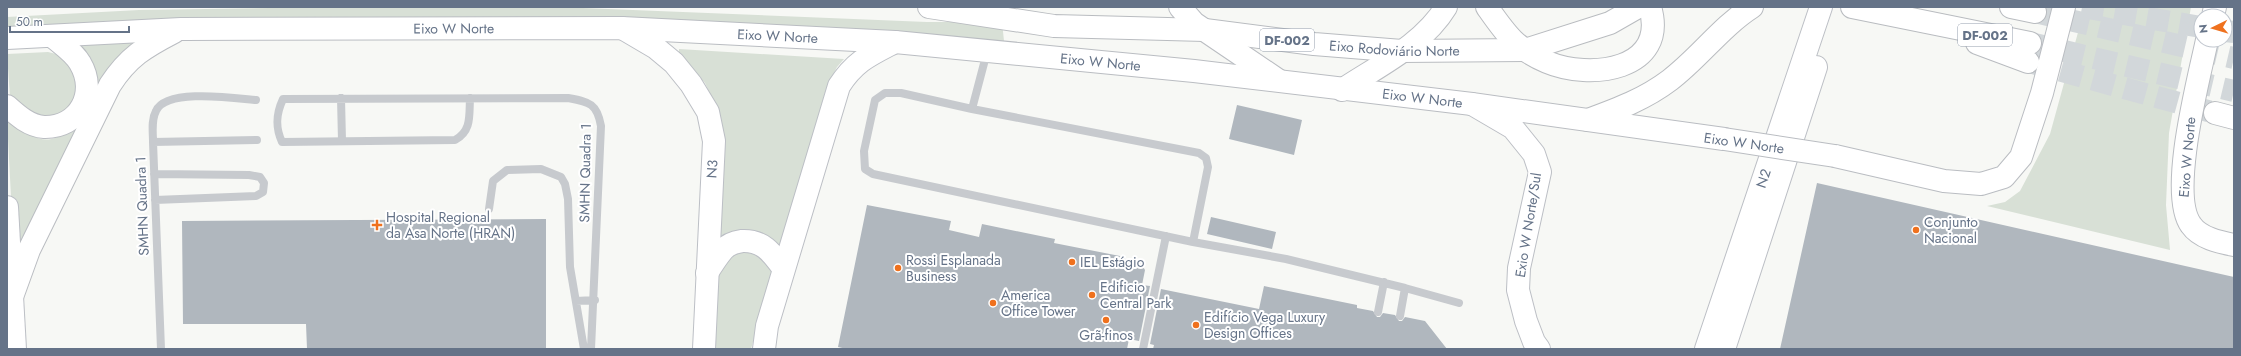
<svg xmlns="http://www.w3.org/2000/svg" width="2241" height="356" font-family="Jost,sans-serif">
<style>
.green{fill:#d8e0d6}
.building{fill:#b0b7be}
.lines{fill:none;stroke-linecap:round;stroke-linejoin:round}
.highway-tunnel{stroke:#d2d7da;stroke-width:22;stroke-dasharray:22 11;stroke-linecap:butt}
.secondary-casing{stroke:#bcbfc5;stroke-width:24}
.primary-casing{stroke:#babdc2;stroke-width:24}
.highway-casing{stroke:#b9bcc0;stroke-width:24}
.lane{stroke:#c7cace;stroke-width:8}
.secondary{stroke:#fff;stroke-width:22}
.primary{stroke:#fff;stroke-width:22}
.highway{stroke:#fff;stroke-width:22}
.primary-bridge-casing{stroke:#babdc2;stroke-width:24;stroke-linecap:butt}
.primary-bridge{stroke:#fff;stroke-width:22}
.poi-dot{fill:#ef711e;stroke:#fff;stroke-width:1.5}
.labels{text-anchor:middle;stroke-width:4;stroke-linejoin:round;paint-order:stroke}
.shield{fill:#fff;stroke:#939dac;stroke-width:1}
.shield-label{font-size:13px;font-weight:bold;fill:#657388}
.street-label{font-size:14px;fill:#657388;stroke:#fff}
.poi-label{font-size:14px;fill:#657388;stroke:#fff;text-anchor:start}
</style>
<rect width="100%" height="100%" fill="#f7f8f5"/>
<path class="green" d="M 329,7 L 558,7 L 927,22 L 1002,22 L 1004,41 L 804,30 L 7,29 L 7,17 L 139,10 Z
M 2085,7 L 2191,7 L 2169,133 L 2166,205 L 2170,250 L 1987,206 L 2005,202 L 2020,191 L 2050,134 Z
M 144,40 L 14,256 L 7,119 C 44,148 56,147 86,111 L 64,44 Z
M 679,49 L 844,59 L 837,67 L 826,89 L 778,254 L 717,244 L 713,100 L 705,83 L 679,54 Z
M 48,52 L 60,55 L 76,74 L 76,111 L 38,122 L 10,97 L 7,54 Z
M 730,250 L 757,251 L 771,270 L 771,277 L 751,349 L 712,349 L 715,272 Z"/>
<path class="building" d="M 1237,105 L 1302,120 L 1294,155 L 1229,139 Z
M 1817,183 L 2234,277 L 2234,349 L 1780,349 Z
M 867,205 L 951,221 L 949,230 L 979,237 L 982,224 L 1055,239 L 1054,243 L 1125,257 L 1125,259 L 1140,262 L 1145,270 L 1142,285 L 1150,286 L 1139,341 L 1129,339 L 1127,349 L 847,349 L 838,347 Z
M 1211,217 L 1276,232 L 1272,249 L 1207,234 Z
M 546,219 L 546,349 L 307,349 L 306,324 L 183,324 L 182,221 Z
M 1264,286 L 1357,305 L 1357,308 L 1373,311 L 1377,317 L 1380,317 L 1383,313 L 1395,315 L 1399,321 L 1402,321 L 1405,317 L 1425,321 L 1447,349 L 1153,349 L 1154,345 L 1150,344 L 1161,289 L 1259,309 Z"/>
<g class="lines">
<path class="highway-tunnel" d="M 2082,7 L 2201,27
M 2035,12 L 2234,58
M 2225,31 L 2234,32
M 2030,43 L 2234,91
M 2029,62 L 2215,113"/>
<defs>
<g id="secondary">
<path d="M 622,28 L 656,48 L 674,63 L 691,84 L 708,112 L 714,141 L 704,349"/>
<path d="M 1472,104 L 1513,128 L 1534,154 L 1540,172 L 1519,268 L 1518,290 L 1526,321 L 1534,342 L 1539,349"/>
<path d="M 7,207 L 15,349"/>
<path d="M 707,273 C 712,265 717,257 723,250 C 728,244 735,242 742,241 C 763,240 772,253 783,268"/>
<path d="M 764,349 L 767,326 L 839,86 C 855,61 870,55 895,42"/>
<path id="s1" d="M 1706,349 L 1821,7"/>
<path d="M 1724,349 L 1816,67"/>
</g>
<g id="primary">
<path d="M 1180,7 L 1194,23 L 1278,80"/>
<path d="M 2213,16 L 2215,7"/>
<path id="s2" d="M 7,38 L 181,29 L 622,28 L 895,42 L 1194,71 L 1472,104 L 1724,139"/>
<path d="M 2207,40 C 2199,78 2168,194 2191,225 C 2200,238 2219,242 2234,245"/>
<path d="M 1342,90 C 1378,66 1423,45 1446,7"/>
<path d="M 7,106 C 17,115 29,126 44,127 C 79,128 98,93 80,63 C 74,52 61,44 52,36"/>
<path d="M 1835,156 L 1944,181 L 1981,184 L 2004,177 L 2021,157 L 2042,93 L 2064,7"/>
<path d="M 12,297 L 29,250 L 110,85 C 128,57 145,47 174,32"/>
</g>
<g id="highway">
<path id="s3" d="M 929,7 L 1054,26 L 1205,30 L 1314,44 L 1402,51 L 1525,50 L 1610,23 L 1638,7"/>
<path d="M 1487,7 C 1506,34 1515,48 1547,62 C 1589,80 1669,71 1650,7"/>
<path d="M 1852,7 L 2030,43"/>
<path d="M 2011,7 L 2035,12"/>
<path d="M 1977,43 L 2028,62"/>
<path d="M 2215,113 L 2234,118"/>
<path d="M 1588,120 C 1618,109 1645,99 1670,80 C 1699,58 1721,27 1752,7"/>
</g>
</defs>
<use href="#secondary" class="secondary-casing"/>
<use href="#primary" class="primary-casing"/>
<use href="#highway" class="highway-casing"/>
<path class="lane" d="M 341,98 L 342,141
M 470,98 C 469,115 472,131 455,140 L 282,142 C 275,127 276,114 283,99 L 568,98 C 589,102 597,103 601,126 L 591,349
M 972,109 L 987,52
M 153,142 L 257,140
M 154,174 L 249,175 L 260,177 L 264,183 L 263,192 L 256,196 L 155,200
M 489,209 L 493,181 L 507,170 L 541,169 L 561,177 L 565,184 L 568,199 L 570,267 L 584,349
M 1193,242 L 1208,167 L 1206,158 L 1199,153 L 972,109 L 901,93 L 885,93 L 875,100 L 864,151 L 865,169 L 873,174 L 1193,242 L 1286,259 L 1405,288 L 1459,303
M 576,301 L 595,300
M 1378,312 L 1384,282
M 1400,316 L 1405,288
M 161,349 L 153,142 C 153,132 151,120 156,111 C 166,88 234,98 256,100
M 1143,349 L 1166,236"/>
<use href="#secondary" class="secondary"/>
<use href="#primary" class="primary"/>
<use href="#highway" class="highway"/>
<defs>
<path id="primary-bridge" d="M 1724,139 L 1835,156"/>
</defs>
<use href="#primary-bridge" class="primary-bridge-casing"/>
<use href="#primary-bridge" class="primary-bridge"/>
</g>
<g class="poi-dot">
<path d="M375 219h4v4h4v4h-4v4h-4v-4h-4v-4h4z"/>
<circle cx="1916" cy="230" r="4"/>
<circle cx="1072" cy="262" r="4"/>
<circle cx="898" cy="268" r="4"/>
<circle cx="1092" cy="295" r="4"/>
<circle cx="993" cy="303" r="4"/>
<circle cx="1106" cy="320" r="4"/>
<circle cx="1196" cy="325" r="4"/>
</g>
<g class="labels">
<g class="shield">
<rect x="1958" y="24" width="54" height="22" rx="3"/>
<rect x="1260" y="29" width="54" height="22" rx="3"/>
</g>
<g class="shield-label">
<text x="1985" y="40">DF-002</text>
<text x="1287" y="45">DF-002</text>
</g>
<g class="street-label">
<text dy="5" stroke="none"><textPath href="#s2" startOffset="447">Eixo W Norte</textPath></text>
<text dy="5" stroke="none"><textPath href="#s2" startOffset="771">Eixo W Norte</textPath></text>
<text dy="5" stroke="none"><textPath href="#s3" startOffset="468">Eixo Rodoviário Norte</textPath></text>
<text dy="5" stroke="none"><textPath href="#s2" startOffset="1095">Eixo W Norte</textPath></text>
<text dy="5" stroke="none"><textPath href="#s2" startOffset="1419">Eixo W Norte</textPath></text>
<text transform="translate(1744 143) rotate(8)" y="5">Eixo W Norte</text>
<text transform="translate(2187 157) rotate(-85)" y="5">Eixo W Norte</text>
<text transform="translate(712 169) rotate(-86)" y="5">N3</text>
<text transform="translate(585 173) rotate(-89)" y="5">SMHN Quadra 1</text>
<text dy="5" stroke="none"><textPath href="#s1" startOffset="180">N2</textPath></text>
<text transform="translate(142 206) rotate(-92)" y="5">SMHN Quadra 1</text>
<text transform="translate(1528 225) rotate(-81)" y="5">Exio W Norte/Sul</text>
</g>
<g class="poi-label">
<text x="386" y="222">Hospital Regional<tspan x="386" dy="16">da Asa Norte (HRAN)</tspan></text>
<text x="1924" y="227">Conjunto<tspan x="1924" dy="16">Nacional</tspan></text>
<text x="906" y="265">Rossi Esplanada<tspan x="906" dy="16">Business</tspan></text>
<text x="1080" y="267">IEL Estágio</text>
<text x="1100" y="292">Edificio<tspan x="1100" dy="16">Central Park</tspan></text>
<text x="1001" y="300">America<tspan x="1001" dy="16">Office Tower</tspan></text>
<text x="1204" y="322">Edifício Vega Luxury<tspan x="1204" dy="16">Design Offices</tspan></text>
<text x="1106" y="340" text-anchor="middle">Grã-finos</text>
</g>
</g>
<rect width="2241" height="356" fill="none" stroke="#657388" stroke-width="16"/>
<g transform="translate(2213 28) rotate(265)"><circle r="19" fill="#ffffff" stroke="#c1c7cf"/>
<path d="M0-3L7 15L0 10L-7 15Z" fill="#ef711e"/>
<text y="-6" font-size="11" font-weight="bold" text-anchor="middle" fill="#657388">N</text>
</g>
<path d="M10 26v6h119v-6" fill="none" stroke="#657388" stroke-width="2"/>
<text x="16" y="26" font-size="12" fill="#657388" stroke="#ffffff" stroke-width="3" paint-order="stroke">50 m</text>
</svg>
